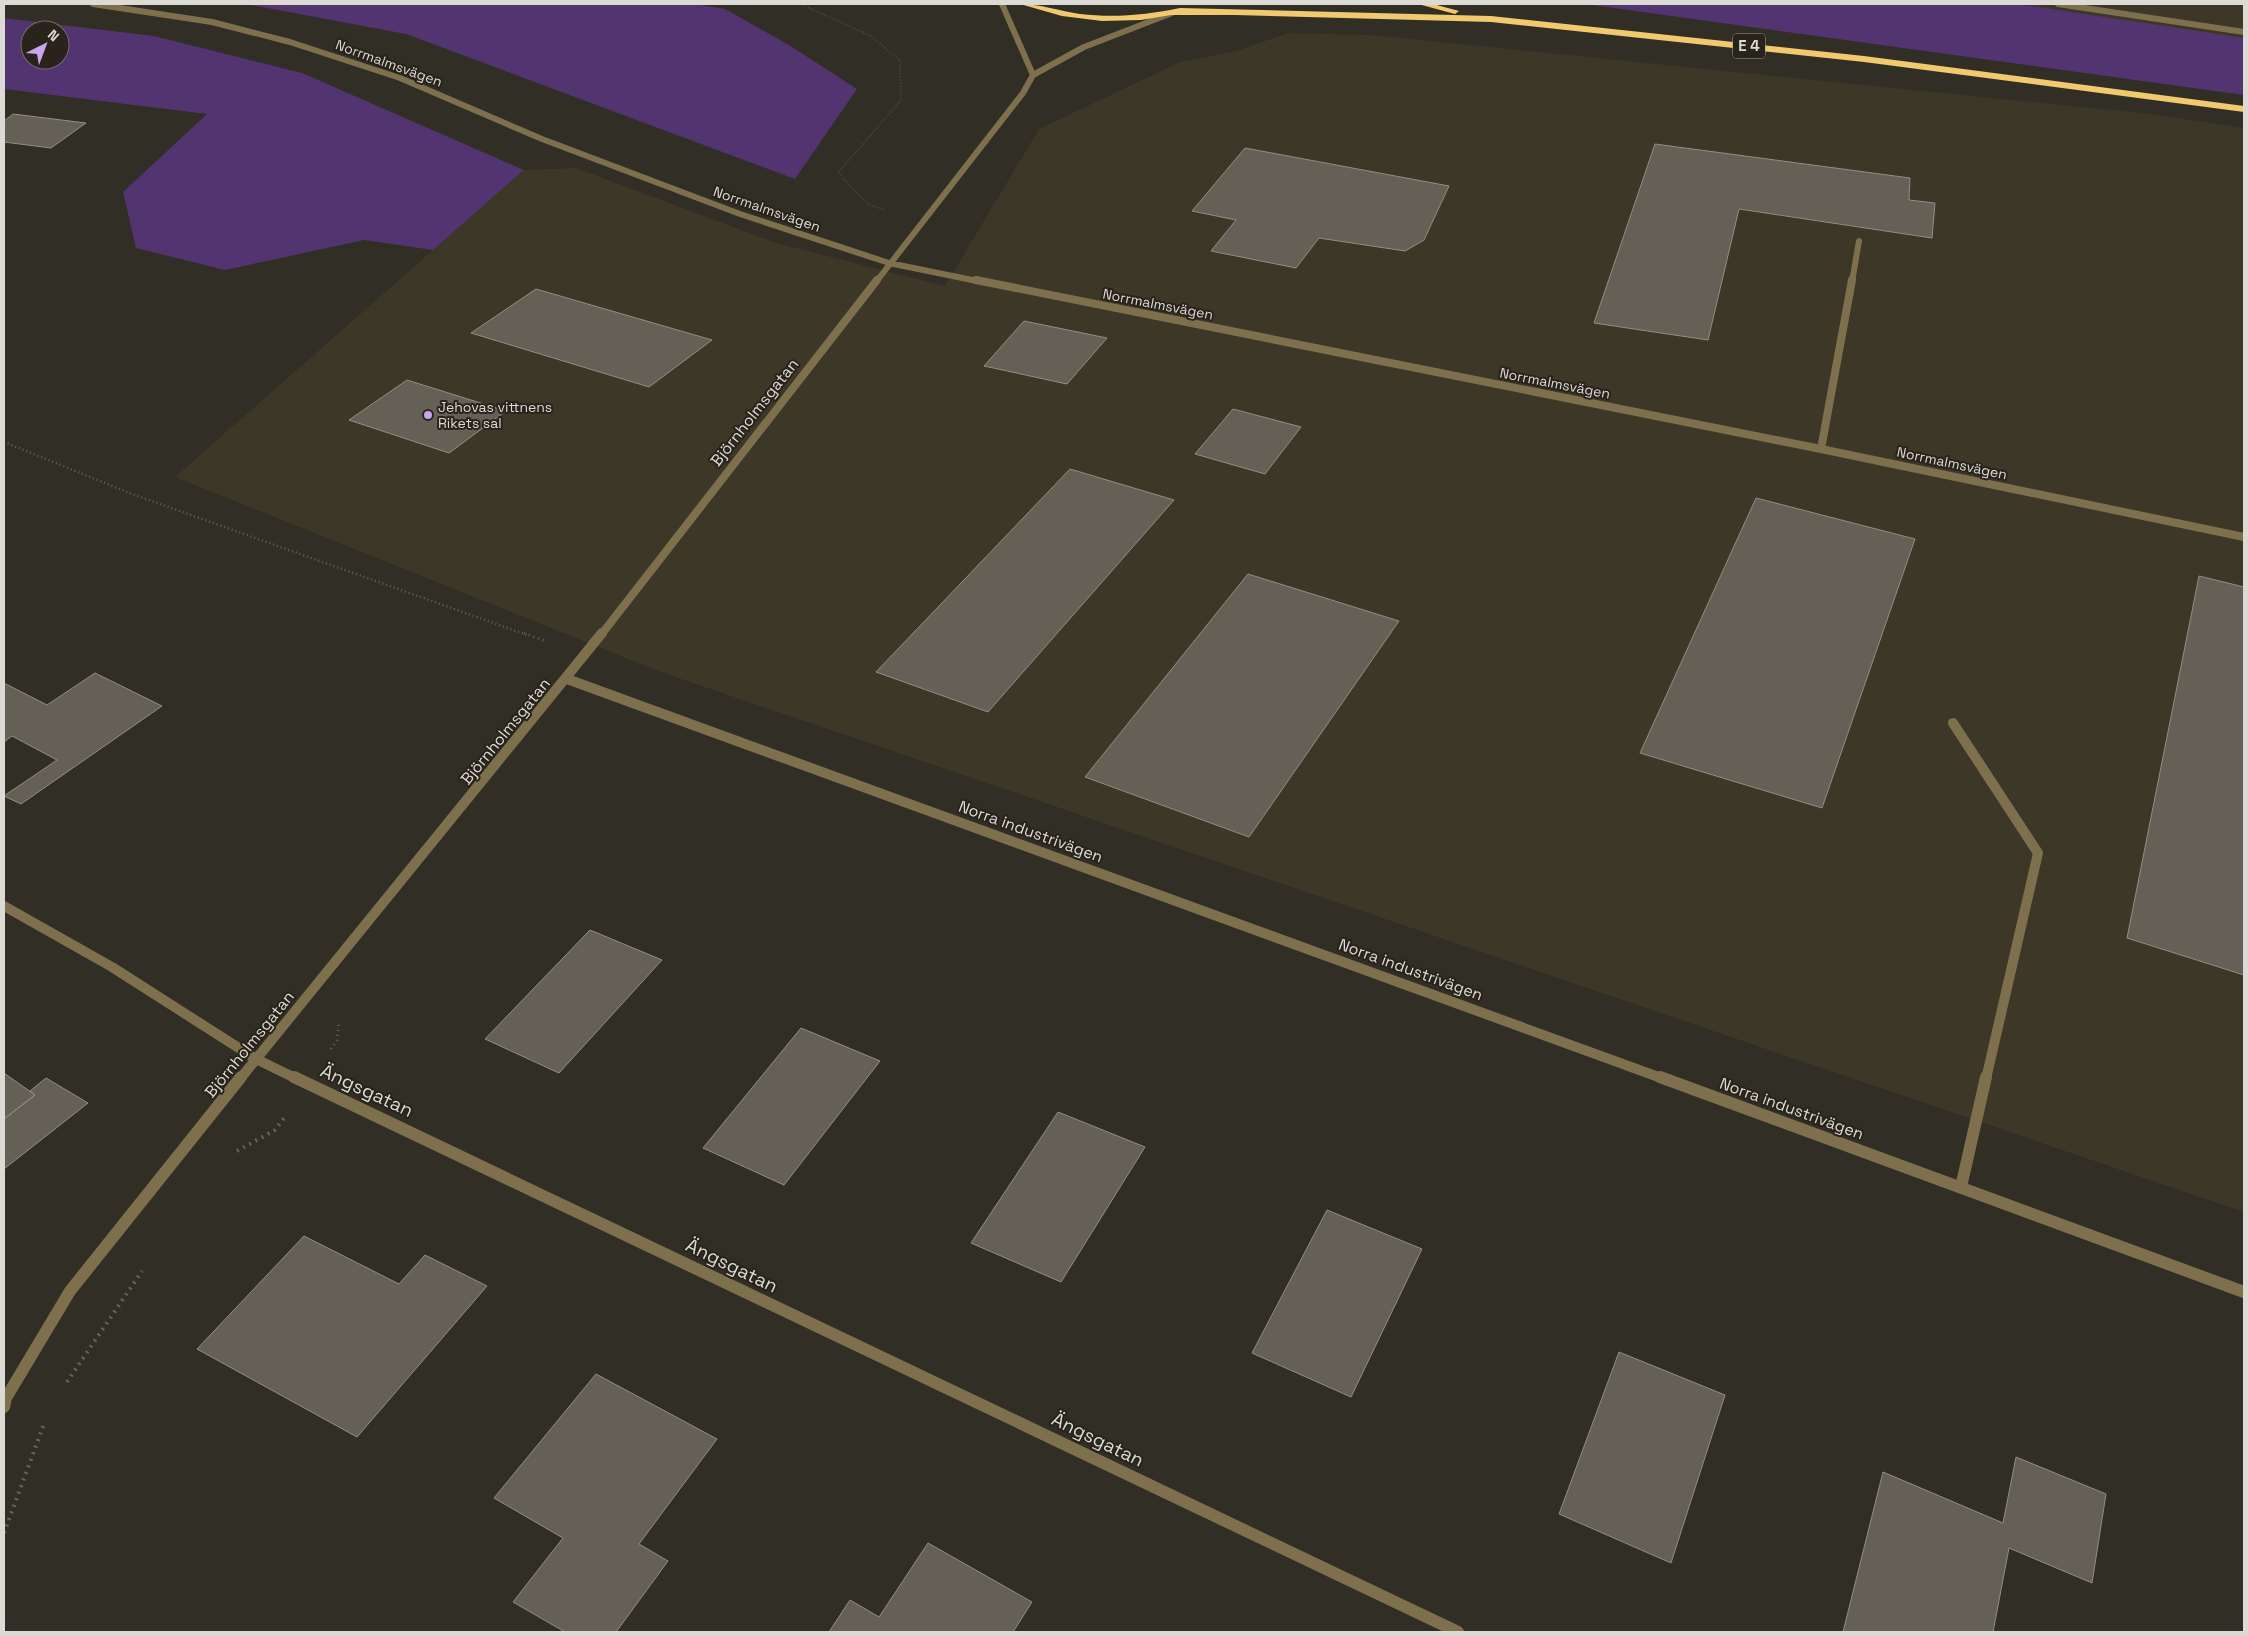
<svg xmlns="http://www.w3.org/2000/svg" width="2248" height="1636" font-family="'Space Grotesk',sans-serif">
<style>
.built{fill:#3d3728}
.green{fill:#523470;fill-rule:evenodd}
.building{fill:#656056;stroke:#928e83}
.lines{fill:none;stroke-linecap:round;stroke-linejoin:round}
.path-far3{stroke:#66635b;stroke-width:2;stroke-dasharray:0.5 2.5;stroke-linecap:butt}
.path-far2{stroke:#66635b;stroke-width:2.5;stroke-dasharray:1 3;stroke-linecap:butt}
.path-far1{stroke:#66635b;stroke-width:3;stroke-dasharray:1 4;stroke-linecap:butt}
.path{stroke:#66635b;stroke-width:4;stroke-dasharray:2 5;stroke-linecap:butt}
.lane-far3{stroke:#7f704d;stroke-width:6}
.lane-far2{stroke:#7f704d;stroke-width:8}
.lane-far1{stroke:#7f704d;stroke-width:10}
.lane{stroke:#7f704d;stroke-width:12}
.street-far3{stroke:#7f704d;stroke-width:6}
.street-far2{stroke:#7f704d;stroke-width:8}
.street-far1{stroke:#7f704d;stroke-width:10}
.street{stroke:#7f704d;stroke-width:12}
.highway{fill:#f1ca6f;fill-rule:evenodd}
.poi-dot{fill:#c8a6ef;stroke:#28241b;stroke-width:2}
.labels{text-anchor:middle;stroke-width:4;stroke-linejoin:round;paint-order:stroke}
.far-street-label{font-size:14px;fill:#dcdad4;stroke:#28241b}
.far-poi-label{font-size:14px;fill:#dcdad4;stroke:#28241b;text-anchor:start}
.shield{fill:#28241b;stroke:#a6a39c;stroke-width:1}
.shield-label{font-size:15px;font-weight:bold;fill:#dcdad4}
.street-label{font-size:16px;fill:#dcdad4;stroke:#28241b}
.near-street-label{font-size:19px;fill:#dcdad4;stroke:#28241b}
</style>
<rect width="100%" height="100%" fill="#312e25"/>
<path class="built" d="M 1987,4 L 2244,4 L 2244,42 Z
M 1288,33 L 1370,35 L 2151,114 L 2244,128 L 2244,1212 L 658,671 L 175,477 L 524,170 L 576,168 L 776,243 L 945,286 L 1039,129 L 1180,62 L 1236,51 Z"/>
<path class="green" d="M 246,4 L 694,4 L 725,9 L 789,45 L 857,89 L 795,179 L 406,34 Z
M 1585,4 L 2018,4 L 2244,38 L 2244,95 Z
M 4,18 L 154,36 L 302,73 L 524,170 L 433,250 L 364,240 L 225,270 L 136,248 L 123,192 L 207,114 L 4,89 ZM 30,30 L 60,30 L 60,60 L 30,60 Z"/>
<path class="building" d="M 13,114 L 86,123 L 51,148 L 4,142 L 4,121 Z
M 1655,144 L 1910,178 L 1909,200 L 1935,203 L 1932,238 L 1739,209 L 1708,340 L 1594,323 Z
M 1245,148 L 1449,186 L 1424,240 L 1405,251 L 1319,238 L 1296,268 L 1211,251 L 1236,220 L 1192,211 Z
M 536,289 L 712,340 L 649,387 L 471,333 Z
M 1024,321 L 1107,338 L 1067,384 L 984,366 Z
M 407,380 L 506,411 L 449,453 L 349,420 Z
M 1233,409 L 1301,427 L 1265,474 L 1195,454 Z
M 1070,469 L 1174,500 L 988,712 L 876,672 Z
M 1756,498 L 1915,539 L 1822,808 L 1640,753 Z
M 1248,574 L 1399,621 L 1249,837 L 1085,777 Z
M 2199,576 L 2244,587 L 2244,975 L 2127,938 Z
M 95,673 L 162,706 L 21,804 L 4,796 L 57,760 L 12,736 L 4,742 L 4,683 L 47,705 Z
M 590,930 L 662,960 L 559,1073 L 485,1039 Z
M 801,1028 L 880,1061 L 784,1185 L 703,1148 Z
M 4,1073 L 35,1095 L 4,1119 Z
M 46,1078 L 88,1103 L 4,1169 L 4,1119 L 35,1095 L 30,1091 Z
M 1058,1112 L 1145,1147 L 1061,1282 L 971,1243 Z
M 1327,1210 L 1422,1249 L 1351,1397 L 1252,1353 Z
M 304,1236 L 399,1284 L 425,1255 L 487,1286 L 357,1437 L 197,1349 Z
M 1619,1352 L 1725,1395 L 1671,1563 L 1559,1514 Z
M 596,1374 L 717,1439 L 639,1544 L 668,1561 L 616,1632 L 565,1632 L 513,1602 L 563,1538 L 494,1498 Z
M 2016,1457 L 2106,1494 L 2092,1583 L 2009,1548 L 1993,1632 L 1843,1632 L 1883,1472 L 2003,1523 Z
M 928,1543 L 1032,1602 L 1013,1632 L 829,1632 L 850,1600 L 879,1617 Z"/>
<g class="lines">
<path class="path-far3" d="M 800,4 L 871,36 L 900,61 L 901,100 L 838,173 L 869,205 L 885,210"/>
<path class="path-far2" d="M 4,442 L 132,494 L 527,635"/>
<path class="path-far1" d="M 524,633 L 545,641
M 331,1049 L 337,1040 L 339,1022"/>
<path class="path" d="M 237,1151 L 275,1130 L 284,1118
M 67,1382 L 142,1271
M 4,1533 L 44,1424"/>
<path class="lane-far3" d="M 1852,282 L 1859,241"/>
<path class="lane-far2" d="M 1821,449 L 1852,280"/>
<path class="lane-far1" d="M 1953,723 L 2038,853 L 1986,1079"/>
<path class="lane" d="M 1961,1187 L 1986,1077"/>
<path class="street-far3" d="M 93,4 L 212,22 L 290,42 L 400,78 L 542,139 L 740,214 L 889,263 L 982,282
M 1002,4 L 1033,75
M 2058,4 L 2244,32
M 876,282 L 1023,93 L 1033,75 L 1084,47 L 1172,13"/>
<path class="street-far2" d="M 976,280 L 1821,449 L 2244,537
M 601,635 L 877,280"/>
<path class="street-far1" d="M 567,679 L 1664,1079
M 4,906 L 112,967 L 256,1059 L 297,1079
M 240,1079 L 602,633"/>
<path class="street" d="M 294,1077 L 1458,1632
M 1660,1077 L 2244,1292
M 4,1407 L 6,1398 L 70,1291 L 241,1077"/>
<path class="highway" d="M 1020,4 C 1040,4 1060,11 1080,14 C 1114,18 1147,15 1180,8 L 1491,16 L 1864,56 L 2244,106 L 2244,112 L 1864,62 L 1491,22 L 1235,15 L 1171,15 L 1141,20 L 1102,21 L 1062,16 Z
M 1418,4 L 1433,4 L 1459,11 L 1455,14 Z"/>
</g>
<circle class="poi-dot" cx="428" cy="415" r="5"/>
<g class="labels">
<g class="far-street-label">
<text transform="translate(389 63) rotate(20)" y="5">Norrmalmsvägen</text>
<text transform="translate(767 209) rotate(19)" y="5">Norrmalmsvägen</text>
<text transform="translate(1158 304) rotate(11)" y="5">Norrmalmsvägen</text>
<text transform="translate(1555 383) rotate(11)" y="5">Norrmalmsvägen</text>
<text transform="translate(1952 463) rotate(12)" y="5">Norrmalmsvägen</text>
</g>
<g class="far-poi-label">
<text x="438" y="412">Jehovas vittnens<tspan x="438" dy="16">Rikets sal</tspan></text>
</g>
<rect class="shield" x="1733" y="33.5" width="32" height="25" rx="4"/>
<g class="shield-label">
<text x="1749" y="51">E 4</text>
</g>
<g class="street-label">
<text transform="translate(754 412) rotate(-52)" y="6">Björnholmsgatan</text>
<text transform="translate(505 731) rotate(-51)" y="6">Björnholmsgatan</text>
<text transform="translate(1031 831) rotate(20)" y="6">Norra industrivägen</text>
<text transform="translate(1411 969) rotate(20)" y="6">Norra industrivägen</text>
<text transform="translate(249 1044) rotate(-51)" y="6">Björnholmsgatan</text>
<text transform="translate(1792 1108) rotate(20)" y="6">Norra industrivägen</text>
</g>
<g class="near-street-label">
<text transform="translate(367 1090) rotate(25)" y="7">Ängsgatan</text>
<text transform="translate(732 1265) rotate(26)" y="7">Ängsgatan</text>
<text transform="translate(1098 1439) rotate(26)" y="7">Ängsgatan</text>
</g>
</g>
<rect width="2248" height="1636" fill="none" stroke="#dcdad4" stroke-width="10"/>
<g transform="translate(45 45) rotate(42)"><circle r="24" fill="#28241b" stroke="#706d65"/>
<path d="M0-4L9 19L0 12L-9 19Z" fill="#c8a6ef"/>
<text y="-8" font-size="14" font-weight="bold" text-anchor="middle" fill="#dcdad4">N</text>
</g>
</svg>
